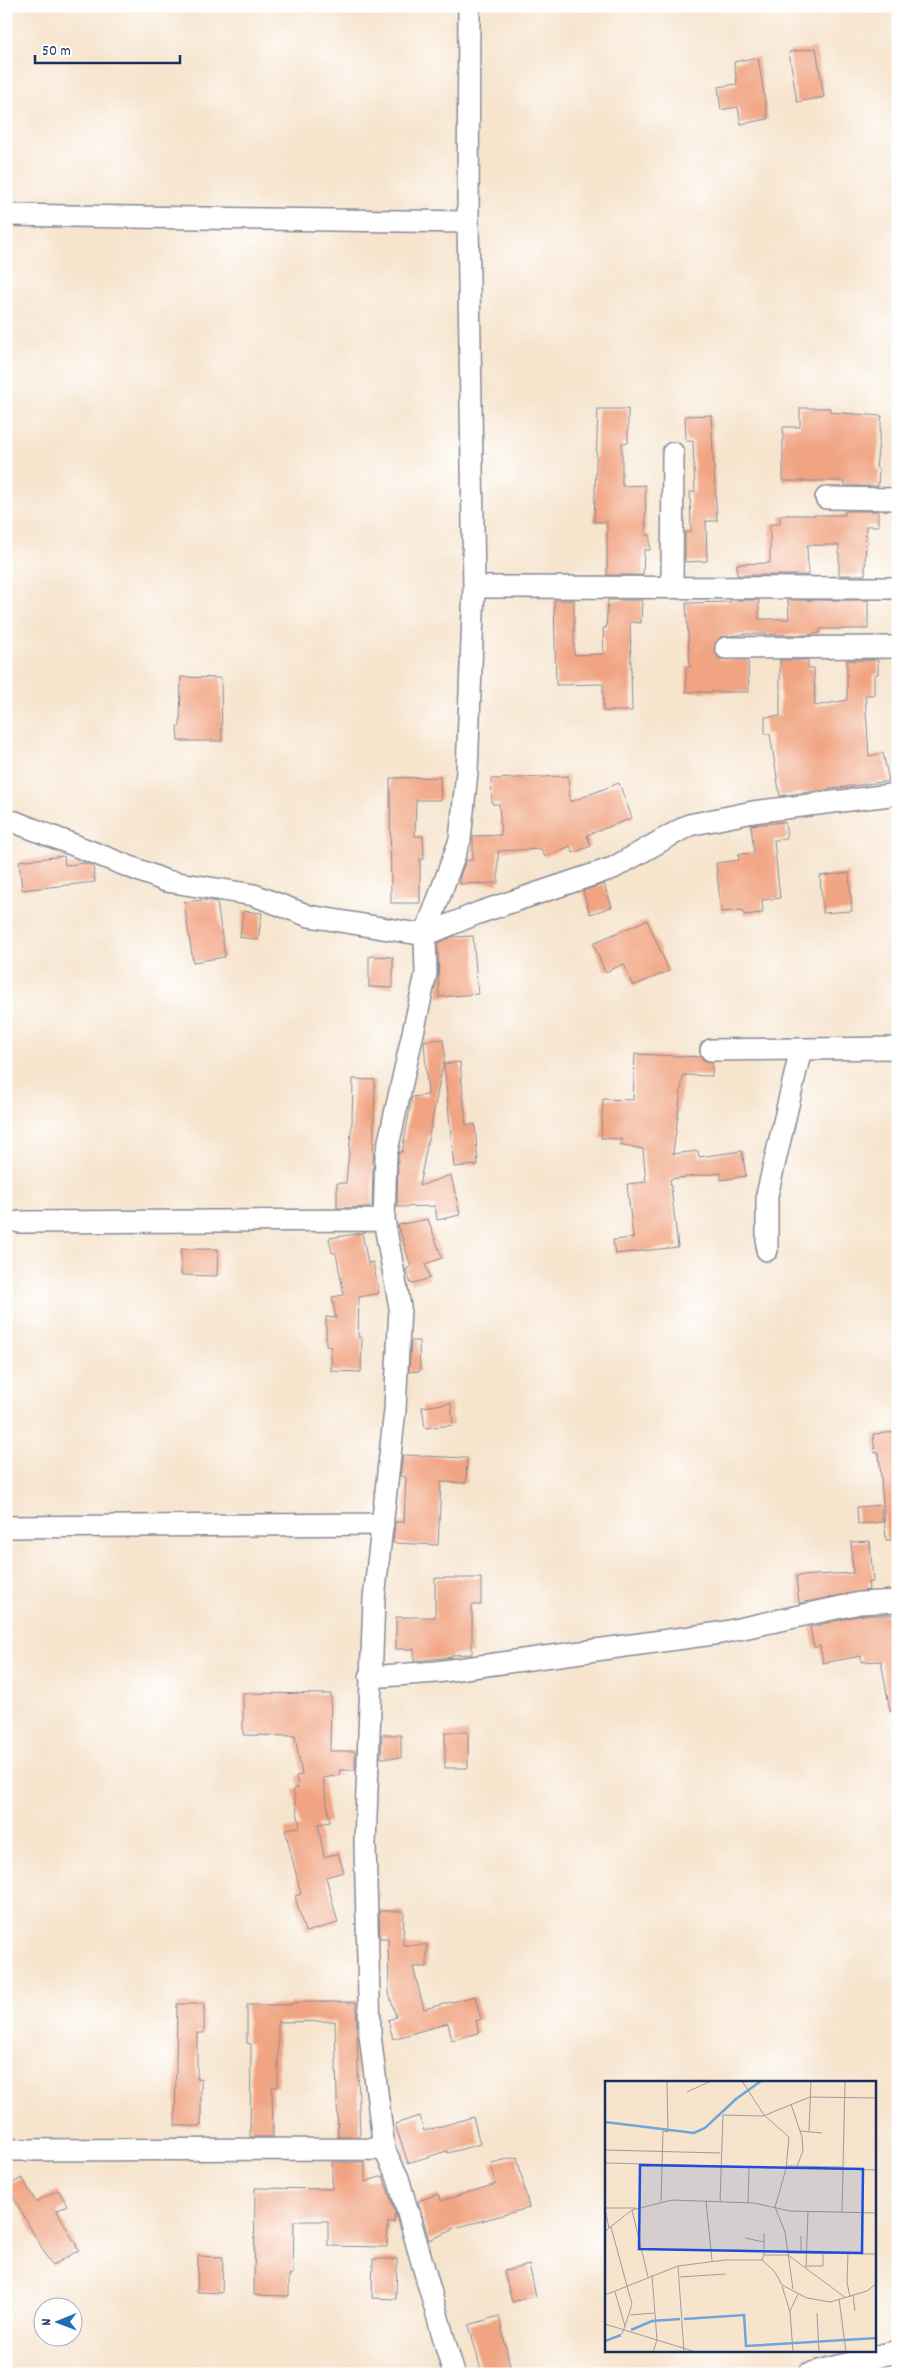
<svg xmlns="http://www.w3.org/2000/svg" width="904" height="2380" font-family="Dekko,sans-serif">
<style>
.building{fill:#f1a482}
.lines{fill:none;stroke-linecap:round;stroke-linejoin:round}
.street-casing{stroke:#888a96;stroke-width:24}
.street{stroke:#fff;stroke-width:21}
.inset-river{fill:none;stroke:#6da6dc;stroke-width:2.5}
.inset-road{fill:none;stroke:#9e9ca1;stroke-width:1}
.view{fill:#1d4ed8;fill-opacity:0.15;stroke:#1d4ed8;stroke-width:2.5}
.inset-edge{fill:none;stroke:#1b2f5e;stroke-width:2.5}
</style>
<rect width="100%" height="100%" fill="#fff"/>
<filter id="ink" filterUnits="userSpaceOnUse"><feTurbulence type="fractalNoise" baseFrequency=".02" numOctaves="2"/><feDisplacementMap in="SourceGraphic" scale="10" xChannelSelector="R" yChannelSelector="G"/><feConvolveMatrix kernelMatrix="1 2 1 2 8 2 1 2 1" color-interpolation-filters="sRGB"/></filter>
<filter id="wash" filterUnits="userSpaceOnUse"><feTurbulence type="fractalNoise" baseFrequency=".0096" numOctaves="4" result="noise"/><feDisplacementMap in="SourceGraphic" scale="20" xChannelSelector="R" yChannelSelector="G"/><feGaussianBlur stdDeviation="1.12" result="paint"/><feColorMatrix in="noise" values="0 0 0 0 0 0 0 0 0 0 0 0 0 0 0 0 0 1.4 0 .05"/><feComposite in="paint" operator="in"/></filter>
<g filter="url(#wash)">
<rect width="100%" height="100%" fill="#f6e4cd"/>
<g id="blocks">
<path class="building" d="M 816,48 L 824,97 L 797,102 L 789,52 Z
M 758,57 L 768,119 L 741,124 L 738,107 L 721,110 L 718,87 L 737,84 L 734,62 Z
M 800,408 L 830,408 L 830,412 L 882,416 L 876,467 L 879,470 L 878,486 L 845,486 L 845,483 L 840,481 L 783,481 L 783,427 L 800,427 Z
M 598,409 L 628,409 L 628,443 L 622,443 L 622,486 L 645,485 L 646,535 L 650,535 L 650,550 L 644,550 L 643,575 L 607,575 L 607,522 L 594,522 Z
M 711,415 L 717,521 L 706,521 L 707,561 L 685,562 L 685,532 L 691,532 L 690,492 L 695,492 L 693,441 L 686,441 L 685,416 Z
M 845,511 L 878,511 L 878,526 L 866,526 L 865,575 L 839,575 L 839,545 L 807,545 L 808,575 L 737,575 L 737,564 L 770,563 L 770,524 L 780,524 L 780,515 L 845,515 Z
M 554,600 L 574,600 L 574,655 L 604,654 L 603,628 L 606,628 L 608,600 L 642,600 L 641,623 L 630,622 L 632,711 L 603,711 L 603,684 L 556,685 Z
M 730,600 L 759,600 L 759,619 L 789,619 L 788,600 L 868,600 L 868,629 L 820,629 L 820,633 L 808,635 L 748,634 L 720,637 L 714,648 L 719,659 L 748,660 L 749,692 L 686,692 L 686,667 L 690,667 L 686,603 L 730,602 Z
M 780,660 L 808,660 L 808,668 L 814,668 L 815,706 L 847,700 L 847,660 L 878,660 L 878,674 L 874,675 L 874,695 L 865,695 L 869,756 L 883,753 L 889,781 L 780,796 L 770,734 L 765,734 L 765,717 L 780,716 Z
M 181,677 L 221,678 L 222,741 L 178,741 L 177,726 L 180,726 Z
M 568,776 L 570,802 L 619,783 L 632,818 L 587,835 L 591,846 L 573,853 L 570,846 L 545,857 L 541,849 L 498,851 L 498,883 L 460,884 L 460,876 L 466,860 L 473,860 L 473,836 L 501,835 L 499,804 L 492,804 L 491,779 Z
M 440,777 L 441,800 L 416,800 L 415,836 L 423,836 L 424,859 L 420,859 L 420,903 L 391,903 L 390,778 Z
M 785,822 L 787,839 L 774,840 L 780,898 L 762,900 L 763,913 L 744,915 L 743,910 L 721,912 L 716,863 L 739,860 L 738,854 L 754,853 L 751,825 Z
M 64,856 L 65,865 L 86,863 L 93,866 L 95,882 L 22,890 L 19,861 Z
M 849,873 L 852,911 L 823,913 L 820,876 Z
M 604,884 L 612,907 L 590,914 L 583,891 Z
M 203,900 L 217,902 L 225,957 L 193,962 L 184,902 Z
M 243,911 L 262,913 L 258,940 L 240,937 Z
M 647,920 L 669,971 L 633,986 L 624,964 L 605,972 L 593,943 Z
M 473,936 L 478,994 L 439,997 L 438,943 L 452,937 Z
M 369,956 L 393,957 L 393,988 L 369,987 Z
M 443,1039 L 445,1055 L 419,1186 L 451,1175 L 460,1215 L 437,1220 L 435,1206 L 397,1207 L 398,1157 L 399,1152 L 402,1152 L 412,1097 L 428,1095 L 424,1041 Z
M 635,1054 L 700,1057 L 705,1061 L 712,1062 L 712,1076 L 683,1075 L 673,1154 L 698,1151 L 699,1157 L 742,1151 L 746,1176 L 721,1180 L 721,1173 L 670,1179 L 678,1247 L 615,1254 L 613,1240 L 633,1238 L 627,1184 L 646,1182 L 643,1149 L 619,1144 L 622,1139 L 601,1138 L 603,1099 L 633,1100 Z
M 460,1062 L 466,1125 L 475,1124 L 478,1165 L 454,1167 L 444,1064 Z
M 353,1079 L 375,1080 L 372,1207 L 337,1208 L 337,1183 L 346,1183 L 352,1122 Z
M 428,1219 L 442,1258 L 425,1264 L 430,1278 L 411,1284 L 406,1269 L 411,1267 L 398,1225 Z
M 362,1233 L 368,1263 L 373,1262 L 379,1293 L 359,1297 L 358,1337 L 362,1337 L 361,1372 L 331,1371 L 331,1347 L 326,1346 L 326,1317 L 336,1318 L 332,1297 L 344,1295 L 336,1253 L 332,1253 L 329,1238 Z
M 181,1249 L 218,1249 L 217,1276 L 181,1275 Z
M 411,1341 L 419,1341 L 420,1371 L 409,1372 Z
M 451,1403 L 453,1425 L 425,1428 L 422,1407 Z
M 898,1432 L 898,1540 L 886,1540 L 879,1453 L 875,1453 L 873,1434 Z
M 403,1455 L 467,1458 L 466,1483 L 441,1482 L 438,1545 L 393,1543 L 395,1522 L 404,1522 L 406,1477 L 400,1476 Z
M 881,1505 L 883,1522 L 858,1524 L 857,1507 Z
M 870,1541 L 873,1582 L 868,1582 L 869,1590 L 799,1603 L 796,1576 L 853,1573 L 851,1542 Z
M 435,1578 L 481,1578 L 481,1605 L 472,1605 L 472,1654 L 452,1655 L 452,1657 L 414,1661 L 414,1649 L 396,1649 L 396,1617 L 435,1617 Z
M 862,1615 L 898,1615 L 898,1710 L 890,1711 L 881,1661 L 861,1662 L 861,1656 L 823,1663 L 820,1646 L 814,1648 L 810,1627 Z
M 243,1693 L 331,1694 L 330,1751 L 355,1751 L 355,1770 L 339,1770 L 340,1775 L 323,1778 L 330,1822 L 318,1824 L 324,1857 L 338,1853 L 344,1872 L 326,1877 L 338,1923 L 305,1932 L 295,1896 L 301,1894 L 285,1829 L 300,1827 L 293,1789 L 298,1788 L 296,1776 L 302,1775 L 295,1736 L 243,1735 Z
M 445,1732 L 468,1732 L 468,1768 L 445,1768 Z
M 382,1735 L 401,1735 L 401,1758 L 381,1758 Z
M 379,1911 L 404,1911 L 403,1945 L 427,1945 L 427,1967 L 413,1967 L 424,2009 L 475,1996 L 481,2019 L 476,2021 L 479,2033 L 452,2040 L 448,2023 L 393,2039 L 388,2020 L 396,2017 L 389,1993 L 388,1938 L 380,1938 Z
M 308,2002 L 356,2002 L 360,2137 L 338,2137 L 335,2021 L 278,2022 L 278,2087 L 272,2087 L 273,2137 L 250,2137 L 251,2044 L 247,2043 L 247,2005 L 291,2005 L 291,2003 Z
M 177,2004 L 204,2004 L 204,2033 L 197,2033 L 197,2079 L 201,2078 L 201,2126 L 175,2126 Z
M 419,2116 L 424,2131 L 473,2117 L 480,2144 L 448,2153 L 447,2151 L 408,2163 L 395,2124 Z
M 517,2157 L 529,2208 L 451,2229 L 451,2231 L 429,2240 L 418,2201 L 438,2194 L 441,2201 L 496,2184 L 491,2163 Z
M 332,2162 L 365,2162 L 365,2182 L 383,2176 L 395,2212 L 394,2223 L 388,2222 L 387,2247 L 328,2246 L 328,2221 L 294,2221 L 293,2274 L 289,2275 L 289,2296 L 254,2295 L 255,2188 L 332,2189 Z
M 22,2178 L 36,2202 L 58,2190 L 67,2205 L 57,2211 L 79,2250 L 52,2266 L 7,2186 Z
M 198,2256 L 223,2257 L 222,2293 L 197,2292 Z
M 373,2259 L 397,2259 L 396,2299 L 372,2298 Z
M 529,2265 L 536,2296 L 512,2302 L 504,2271 Z
M 499,2316 L 512,2374 L 482,2374 L 469,2325 Z"/>
</g>
</g>
<g filter="url(#ink)">
<use href="#blocks" fill-opacity="0" stroke="#888a96" stroke-width="1"/>
<g class="lines">
<defs>
<path id="street" d="M 6,215 L 468,222
M 826,498 L 898,499
M 474,587 L 898,588
M 672,587 L 673,453
M 726,648 L 898,647
M 6,821 L 15,822 L 166,881 L 254,895 L 309,916 L 425,935 L 478,913 L 613,868 L 689,825 L 753,812 L 898,794
M 711,1050 L 898,1048
M 19,1222 L 384,1220
M 767,1250 L 767,1195 L 801,1049
M 6,1527 L 383,1524
M 370,1677 L 436,1672 L 720,1633 L 860,1603 L 898,1601
M 6,2150 L 384,2149
M 454,2374 L 398,2178 L 384,2149 L 370,2035 L 365,1844 L 374,1599 L 395,1410 L 400,1307 L 384,1220 L 386,1155 L 426,974 L 425,935 L 460,840 L 467,772 L 474,587 L 468,222 L 469,6
M 808,2374 L 898,2351"/>
</defs>
<use href="#street" class="street-casing"/>
<use href="#street" class="street"/>
</g>
</g>
<g transform="translate(605 2081)">
<rect width="271" height="271" fill="#f6e4cd"/>
<path class="inset-river" d="M 0,41 L 89,52 L 100,47 L 131,18 L 156,0M 79,238 L 139,234 L 141,265 L 272,257M 26,249 L 47,240 L 75,238M 0,260 L 16,254"/>
<path class="inset-road" d="M 137,0 L 159,34 L 184,56 L 181,88 L 170,126 L 180,151 L 188,208M 82,11 L 106,0M 186,23 L 197,56 L 198,70 L 192,85M 195,50 L 217,52M 204,50 L 206,0M 0,69 L 115,72M 0,82 L 272,89M 182,85 L 238,86M 0,98 L 0,120M 56,120 L 58,50 L 63,51 L 62,0M 101,120 L 107,180M 115,121 L 118,34 L 158,35 L 205,16 L 272,17M 143,122 L 144,87M 0,127 L 31,127M 0,128 L 4,147 L 0,151M 27,129 L 43,196M 237,131 L 240,0M 6,146 L 22,205M 4,147 L 27,129 L 67,119 L 149,122 L 185,130 L 272,132M 140,157 L 159,161M 196,171 L 196,155M 183,172 L 272,173M 243,172 L 242,201 L 245,216M 159,174 L 159,152M 157,179 L 159,174 L 183,174 L 241,217M 73,185 L 79,271M 201,185 L 218,185 L 218,172M 201,187 L 203,131M 47,194 L 52,259 L 48,271M 75,196 L 121,193M 177,205 L 185,231 L 188,271M 10,211 L 20,245 L 17,253M 0,214 L 73,185 L 120,179 L 157,179 L 170,191 L 177,204 L 202,217 L 225,221 L 262,210 L 272,202M 248,214 L 250,230M 234,218 L 241,271M 185,230 L 193,213M 212,232 L 214,271M 25,234 L 49,232M 0,243 L 91,271M 20,245 L 27,223 L 22,205"/>
<path class="view" d="M 35,84 L 258,88 L 257,172 L 34,168 Z"/>
<rect width="271" height="271" class="inset-edge"/>
</g>
<rect width="904" height="2380" fill="none" stroke="#fff" stroke-width="25"/>
<g transform="translate(58 2322) rotate(269)"><circle r="24" fill="#ffffff" stroke="#a4acbf"/>
<path d="M0-4L9 19L0 12L-9 19Z" fill="#1f6fb2"/>
<text y="-8" font-size="14" font-weight="bold" text-anchor="middle" fill="#1b2f5e">N</text>
</g>
<path d="M35 55v8h145v-8" fill="none" stroke="#1b2f5e" stroke-width="2.5"/>
<text x="42" y="55" font-size="15" fill="#1b2f5e" stroke="#ffffff" stroke-width="4" paint-order="stroke">50 m</text>
</svg>
